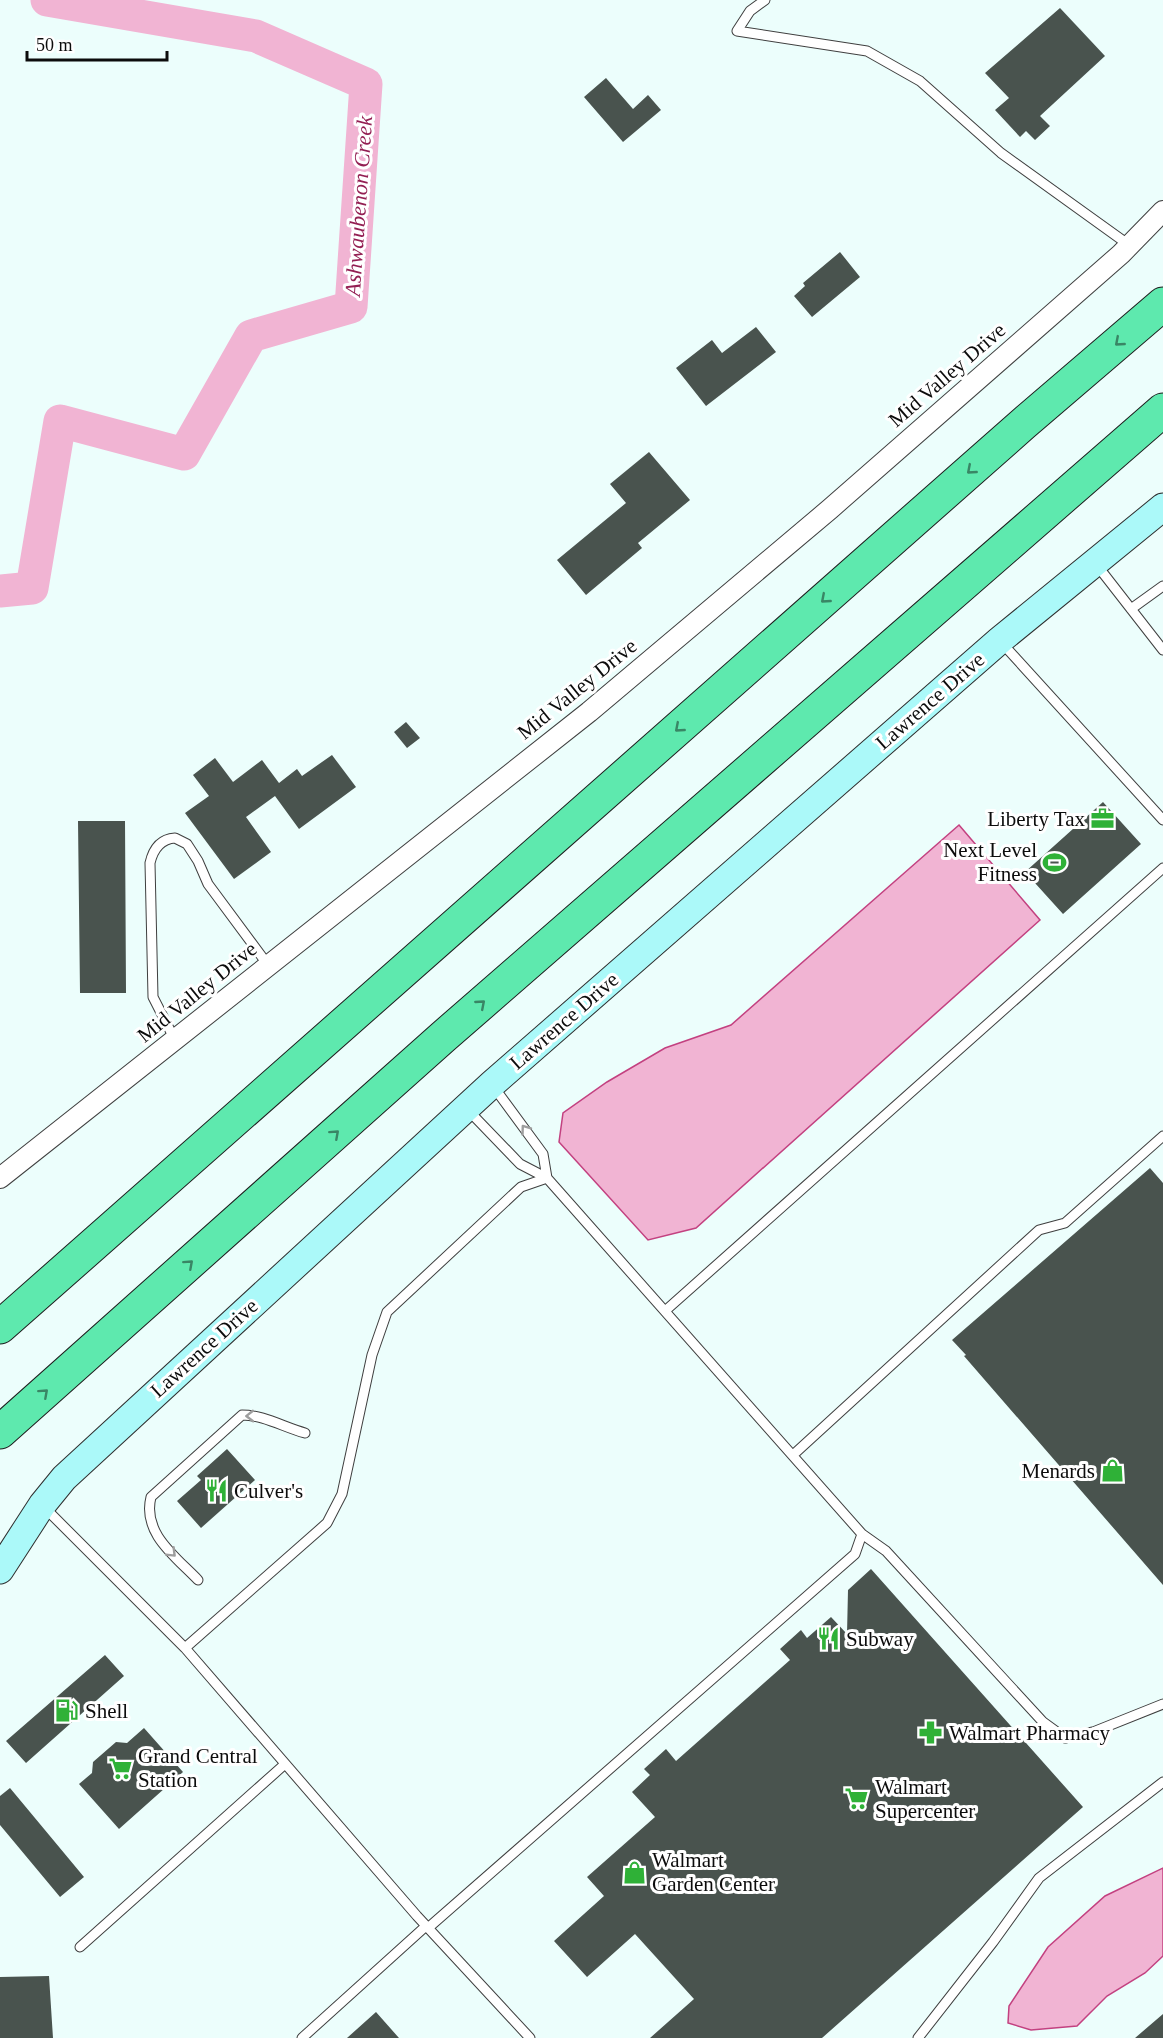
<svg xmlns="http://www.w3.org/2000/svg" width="1163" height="2038" font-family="'Times New Roman',serif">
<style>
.water{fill:#f1b4d3;stroke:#c34180;stroke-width:1.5}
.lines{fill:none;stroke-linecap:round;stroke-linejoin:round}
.river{stroke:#f1b4d3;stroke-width:33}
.building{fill:#49534e}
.lane-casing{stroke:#3f3f3f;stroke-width:11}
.street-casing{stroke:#3f3f3f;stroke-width:22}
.secondary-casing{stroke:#2e2e2e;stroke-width:29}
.highway-casing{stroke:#1d1d1d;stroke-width:35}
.lane{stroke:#fff;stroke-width:9}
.street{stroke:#fff;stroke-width:20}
.secondary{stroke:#abf9f9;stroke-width:27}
.highway{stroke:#5ee9ae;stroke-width:33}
.oneway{stroke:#398665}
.oneway2{stroke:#9e9e9e}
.labels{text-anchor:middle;stroke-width:6;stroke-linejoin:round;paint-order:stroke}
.street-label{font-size:21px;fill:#0c0c0c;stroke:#fff}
.poi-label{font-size:21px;fill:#0c0c0c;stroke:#fff;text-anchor:start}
.water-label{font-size:22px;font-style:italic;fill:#931f53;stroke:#fff}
</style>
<rect width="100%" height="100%" fill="#ecfefc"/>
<path class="water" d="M 959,825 L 1040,920 L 696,1228 L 648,1240 L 559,1142 L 563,1113 L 607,1082 L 665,1048 L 731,1025 Z
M 1163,1868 L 1163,1956 L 1145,1973 L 1107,1996 L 1077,2026 L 1031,2030 L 1008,2023 L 1009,2006 L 1048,1947 L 1105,1896 Z"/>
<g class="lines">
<path class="river" d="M 0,591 L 32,588 L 60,421 L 184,454 L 251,336 L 351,307 L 366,84 L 256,36 L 47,0"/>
</g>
<path class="building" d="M 1060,8 L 1105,56 L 1040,116 L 1050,126 L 1035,140 L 1026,131 L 1020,137 L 995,110 L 1009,98 L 985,73 Z
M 606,78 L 633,109 L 648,95 L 661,110 L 623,142 L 584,97 Z
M 840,252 L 860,277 L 812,317 L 794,296 L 805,286 L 803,283 Z
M 756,327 L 776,352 L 706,406 L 676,368 L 712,340 L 722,353 Z
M 649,452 L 690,500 L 638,543 L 642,548 L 586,595 L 557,560 L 626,503 L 610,484 Z
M 406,722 L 420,738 L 407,748 L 394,732 Z
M 332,755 L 356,787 L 299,829 L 275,796 L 246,817 L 271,852 L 234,879 L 185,813 L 209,796 L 193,775 L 215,758 L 233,782 L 262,760 L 279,783 L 297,769 L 302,776 Z
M 1103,802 L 1141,844 L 1063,914 L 1025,872 Z
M 78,821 L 125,821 L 126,993 L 80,993 Z
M 1150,1168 L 1163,1183 L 1163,1585 L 964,1356 L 966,1355 L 952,1340 Z
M 227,1449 L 255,1480 L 201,1528 L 177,1501 L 201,1480 L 197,1476 Z
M 871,1569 L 1083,1807 L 822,2038 L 650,2038 L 694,1999 L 635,1934 L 587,1977 L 554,1941 L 604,1896 L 587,1877 L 655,1817 L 632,1792 L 650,1775 L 644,1769 L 666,1749 L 676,1761 L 790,1660 L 780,1649 L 801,1630 L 807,1638 L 831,1617 L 847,1634 L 848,1590 Z
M 105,1655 L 124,1676 L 26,1763 L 6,1741 Z
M 144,1728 L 183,1772 L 119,1829 L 79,1784 L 92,1773 L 93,1762 L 116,1742 L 127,1743 Z
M 10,1788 L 84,1877 L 60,1897 L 0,1825 L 0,1796 Z
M 49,1976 L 53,2038 L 0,2038 L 0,1977 Z
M 376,2012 L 399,2038 L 347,2038 Z
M 1163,2014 L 1163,2038 L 1135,2038 Z"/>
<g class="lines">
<defs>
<path id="lane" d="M 765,0 L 750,11 L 737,31 L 867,51 L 920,81 L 1001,153 L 1129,245
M 1096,564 L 1163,650
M 1131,609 L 1163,586
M 1001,642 L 1163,820
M 175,1040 L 153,997 L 150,863 C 153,850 160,839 175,838 L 187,844 L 198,861 L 208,884 L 268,965
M 493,1086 L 543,1154 L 547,1178
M 665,1311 L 1163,868
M 793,1455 L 1039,1230 L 1065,1223 L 1163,1136
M 44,1507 L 185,1648 L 417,1916 L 530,2038
M 862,1534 L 886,1551 L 1043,1722 L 1065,1738 L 1093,1732 L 1163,1704
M 198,1580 C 175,1556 142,1533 151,1497 L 242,1415 C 264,1415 283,1427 305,1433
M 185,1648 L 327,1523 L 342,1494 L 372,1355 L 387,1312 L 521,1187 L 547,1178
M 428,1928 L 855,1554 L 862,1534 L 547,1178 L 520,1164 L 467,1109
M 80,1947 L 285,1764
M 302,2038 L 426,1926
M 918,2038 L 993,1942 L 1039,1878 L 1163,1782"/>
<path id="street" d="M 0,1178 L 589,712 L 830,509 L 1121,254 L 1163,211"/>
<path id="secondary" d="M 0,1570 L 42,1505 L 64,1478 L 492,1084 L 1000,640 L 1163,507"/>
<path id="highway" d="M 0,1327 L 1023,424 L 1163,304
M 0,1432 L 443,1037 L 1163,410"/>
</defs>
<use href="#lane" class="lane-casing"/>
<use href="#street" class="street-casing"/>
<use href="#secondary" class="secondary-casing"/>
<use href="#highway" class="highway-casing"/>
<use href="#lane" class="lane"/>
<use href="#street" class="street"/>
<use href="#secondary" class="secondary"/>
<use href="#highway" class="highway"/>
</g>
<defs><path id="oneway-chevron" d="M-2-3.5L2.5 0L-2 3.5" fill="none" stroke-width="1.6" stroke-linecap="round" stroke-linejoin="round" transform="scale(1.5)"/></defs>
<g class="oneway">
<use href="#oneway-chevron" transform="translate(1119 342) rotate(139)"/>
<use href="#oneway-chevron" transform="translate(971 470) rotate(139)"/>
<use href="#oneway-chevron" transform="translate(825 599) rotate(139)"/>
<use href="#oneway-chevron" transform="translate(679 728) rotate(139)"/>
<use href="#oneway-chevron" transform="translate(481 1004) rotate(-41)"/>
<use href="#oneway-chevron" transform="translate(335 1134) rotate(-42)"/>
<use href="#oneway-chevron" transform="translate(189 1264) rotate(-42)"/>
<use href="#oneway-chevron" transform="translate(44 1393) rotate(-42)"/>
</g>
<g class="oneway2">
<use href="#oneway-chevron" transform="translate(525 1129) rotate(-126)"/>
<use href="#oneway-chevron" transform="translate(250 1416) rotate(179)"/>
<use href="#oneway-chevron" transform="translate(172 1553) rotate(45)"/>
</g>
<defs>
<symbol id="office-bare" viewBox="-9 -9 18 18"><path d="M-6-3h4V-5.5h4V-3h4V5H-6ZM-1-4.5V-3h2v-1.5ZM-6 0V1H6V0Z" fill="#2fb137" stroke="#fff" stroke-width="2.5" paint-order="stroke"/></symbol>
<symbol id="stadium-bare" viewBox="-9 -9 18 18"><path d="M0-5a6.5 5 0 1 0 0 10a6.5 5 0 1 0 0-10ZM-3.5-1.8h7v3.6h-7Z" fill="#2fb137" stroke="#fff" stroke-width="2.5" paint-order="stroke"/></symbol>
<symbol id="shop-bare" viewBox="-9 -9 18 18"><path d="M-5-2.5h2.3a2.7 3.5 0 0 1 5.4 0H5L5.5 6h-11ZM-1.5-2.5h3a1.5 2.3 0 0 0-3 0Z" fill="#2fb137" stroke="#fff" stroke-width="2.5" paint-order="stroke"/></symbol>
<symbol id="restaurant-bare" viewBox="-9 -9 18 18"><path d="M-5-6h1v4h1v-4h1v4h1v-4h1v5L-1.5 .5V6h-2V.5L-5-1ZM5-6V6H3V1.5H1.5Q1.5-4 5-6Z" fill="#2fb137" stroke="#fff" stroke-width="2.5" paint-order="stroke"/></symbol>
<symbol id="fuel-bare" viewBox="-9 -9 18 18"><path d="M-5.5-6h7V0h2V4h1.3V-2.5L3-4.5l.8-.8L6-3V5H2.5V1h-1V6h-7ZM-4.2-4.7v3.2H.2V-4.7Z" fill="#2fb137" stroke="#fff" stroke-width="2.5" paint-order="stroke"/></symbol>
<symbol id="pharmacy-bare" viewBox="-9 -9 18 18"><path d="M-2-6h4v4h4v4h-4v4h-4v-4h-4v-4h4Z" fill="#2fb137" stroke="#fff" stroke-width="2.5" paint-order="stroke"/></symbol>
<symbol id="supermarket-bare" viewBox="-9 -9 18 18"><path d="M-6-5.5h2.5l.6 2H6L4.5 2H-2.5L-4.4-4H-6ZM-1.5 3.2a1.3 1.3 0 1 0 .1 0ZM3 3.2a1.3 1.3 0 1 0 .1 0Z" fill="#2fb137" stroke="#fff" stroke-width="2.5" paint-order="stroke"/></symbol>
</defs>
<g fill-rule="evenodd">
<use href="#office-bare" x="1086" y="802" width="33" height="33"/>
<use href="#stadium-bare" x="1038" y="846" width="33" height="33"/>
<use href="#shop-bare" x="1096" y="1454" width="33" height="33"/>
<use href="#restaurant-bare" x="200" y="1474" width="33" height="33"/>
<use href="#restaurant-bare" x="812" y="1622" width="33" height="33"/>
<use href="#fuel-bare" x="50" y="1694" width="33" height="33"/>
<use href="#pharmacy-bare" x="914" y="1716" width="33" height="33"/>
<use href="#supermarket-bare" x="104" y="1752" width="33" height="33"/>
<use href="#supermarket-bare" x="840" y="1782" width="33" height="33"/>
<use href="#shop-bare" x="618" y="1856" width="33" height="33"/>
</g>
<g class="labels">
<g class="street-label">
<text transform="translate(947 375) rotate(-41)" y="7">Mid Valley Drive</text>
<text transform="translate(577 689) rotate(-39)" y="7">Mid Valley Drive</text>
<text transform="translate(930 701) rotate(-41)" y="7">Lawrence Drive</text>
<text transform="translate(197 992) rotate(-39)" y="7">Mid Valley Drive</text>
<text transform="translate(564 1021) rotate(-41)" y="7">Lawrence Drive</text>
<text transform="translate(204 1348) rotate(-42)" y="7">Lawrence Drive</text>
</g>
<g class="poi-label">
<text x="1085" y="826" text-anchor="end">Liberty Tax</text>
<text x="1037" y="857" text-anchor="end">Next Level<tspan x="1037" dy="24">Fitness</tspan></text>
<text x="1095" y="1478" text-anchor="end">Menards</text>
<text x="234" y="1498">Culver's</text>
<text x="846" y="1646">Subway</text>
<text x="85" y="1718">Shell</text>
<text x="949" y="1740">Walmart Pharmacy</text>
<text x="138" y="1763">Grand Central<tspan x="138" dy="24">Station</tspan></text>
<text x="875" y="1794">Walmart<tspan x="875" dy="24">Supercenter</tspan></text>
<text x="652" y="1867">Walmart<tspan x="652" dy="24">Garden Center</tspan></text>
</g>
<g class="water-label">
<text transform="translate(358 206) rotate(-86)" y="8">Ashwaubenon Creek</text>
</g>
</g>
<path d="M27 51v9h140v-9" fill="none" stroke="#0c0c0c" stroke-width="3"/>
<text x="36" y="51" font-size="18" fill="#0c0c0c" stroke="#ffffff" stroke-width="4.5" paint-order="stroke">50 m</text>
</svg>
